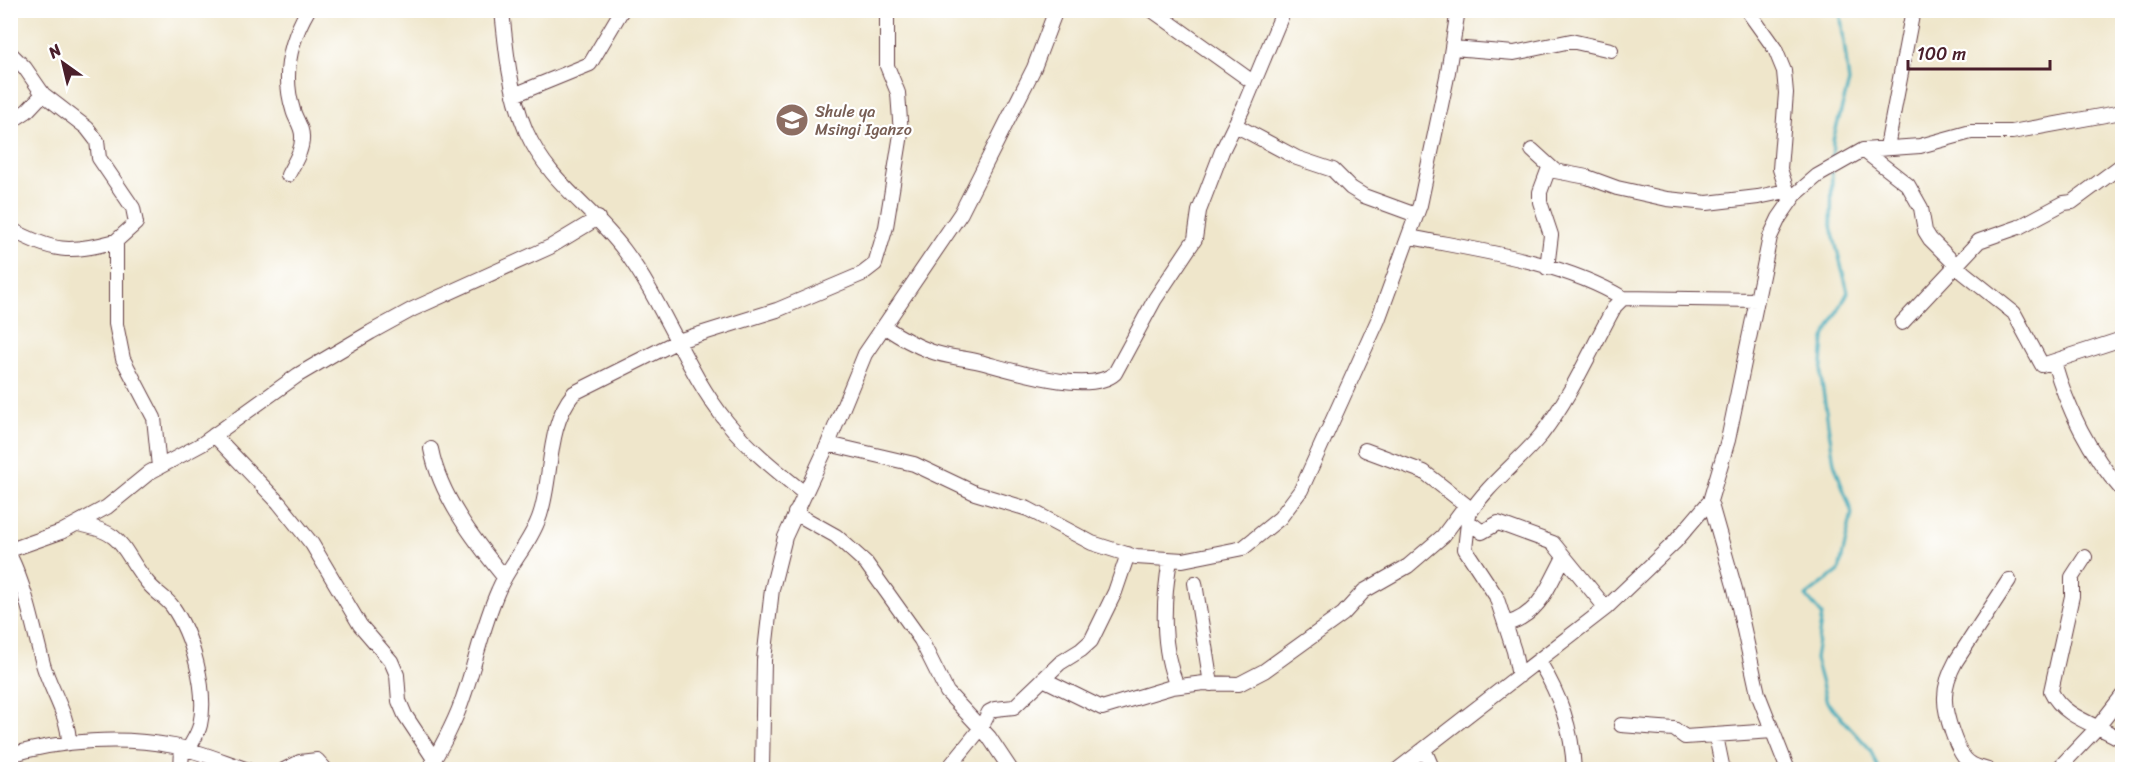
<svg xmlns="http://www.w3.org/2000/svg" width="2133" height="780" font-family="Sriracha,sans-serif">
<style>
.lines{fill:none;stroke-linecap:round;stroke-linejoin:round}
.stream{stroke:#3dabbc;stroke-width:3}
.minor-casing{stroke:#633d43;stroke-width:16}
.minor{stroke:#fff;stroke-width:14}
.labels{text-anchor:middle;stroke-width:4.5;stroke-linejoin:round;paint-order:stroke}
.education-label{font-size:16px;fill:#785e54;stroke:#fff;text-anchor:start}
</style>
<rect width="100%" height="100%" fill="#fff"/>
<filter id="ink" filterUnits="userSpaceOnUse"><feTurbulence type="fractalNoise" baseFrequency=".0167" numOctaves="2"/><feDisplacementMap in="SourceGraphic" scale="12" xChannelSelector="R" yChannelSelector="G"/><feConvolveMatrix kernelMatrix="1 2 1 2 8 2 1 2 1" color-interpolation-filters="sRGB"/></filter>
<filter id="wash" filterUnits="userSpaceOnUse"><feTurbulence type="fractalNoise" baseFrequency=".008" numOctaves="4" result="noise"/><feDisplacementMap in="SourceGraphic" scale="24" xChannelSelector="R" yChannelSelector="G"/><feGaussianBlur stdDeviation="1.35" result="paint"/><feColorMatrix in="noise" values="0 0 0 0 0 0 0 0 0 0 0 0 0 0 0 0 0 1.4 0 .05"/><feComposite in="paint" operator="in"/></filter>
<g filter="url(#wash)">
<rect width="100%" height="100%" fill="#efe6cb"/>
<g class="lines">
<path class="stream" d="M 1832,162 L 1833,140 L 1849,82 L 1840,10
M 1832,172 L 1831,226 L 1848,292 L 1824,338 L 1821,377 L 1834,463 L 1852,513 L 1839,571 L 1806,596 L 1822,615 L 1815,659 L 1827,702 L 1870,749 L 1879,770"/>
</g>
</g>
<g filter="url(#ink)">
<g class="lines">
<defs>
<path id="minor" d="M 502,10 C 506,51 510,93 526,131 C 550,184 590,205 624,250 C 664,303 685,370 727,422 C 749,449 777,471 804,493
M 1152,10 L 1254,83
M 1747,10 L 1775,49 L 1784,71 L 1786,93 L 1780,169 L 1789,197
M 1453,48 L 1514,53 L 1571,41 L 1611,50
M 10,53 L 25,68 L 43,94 L 87,128 L 97,141 L 99,158 L 133,208 L 136,223 L 116,241 L 116,324 L 123,359 L 154,418 L 159,467
M 514,95 L 590,64 L 622,10
M 10,122 L 27,111 L 43,94
M 1235,125 L 1297,158 L 1333,170 L 1351,188 L 1364,196 L 1416,215
M 1887,147 L 1913,10
M 1532,150 L 1555,171 L 1587,177 L 1617,188 L 1667,199 L 1707,203 L 1758,197 L 1786,191
M 1863,150 L 1908,185 L 1921,208 L 1925,231 L 1930,239 L 1964,273 L 2014,313 L 2042,365 L 2122,339
M 288,175 C 294,163 303,150 302,136 C 302,126 295,119 293,110 C 282,75 290,41 308,10
M 10,229 C 54,252 68,254 116,241
M 1410,237 C 1480,251 1561,261 1623,298
M 1547,268 L 1551,235 L 1540,202 L 1540,192 L 1549,168
M 1902,323 L 1979,241 L 2019,227 L 2064,203 L 2072,202 L 2122,165
M 885,327 C 900,337 914,345 930,351 C 946,357 964,358 980,362 C 1011,370 1090,396 1115,373 L 1155,299 L 1195,239 L 1199,211 L 1222,151 L 1244,106 L 1284,10
M 2054,362 C 2067,408 2090,455 2122,490
M 214,435 L 279,503 L 312,544 L 360,625 L 391,661 L 397,675 L 399,701 L 405,715 L 434,759
M 828,444 L 914,464 L 975,493 L 1028,509 L 1092,543 L 1136,557 L 1183,560 L 1243,548 L 1280,518 L 1301,490 L 1378,320 L 1420,205 L 1448,72 L 1458,10
M 431,449 C 440,496 474,540 504,577
M 1365,450 L 1424,472 L 1466,505 L 1469,514 L 1465,549 L 1496,596 L 1514,651 L 1519,676
M 1710,501 L 1735,589 L 1758,694 L 1788,770
M 795,513 L 836,536 L 866,563 L 921,640 L 947,692 L 989,737 L 1011,770
M 1469,514 C 1489,483 1518,463 1541,435 C 1572,395 1591,349 1615,306 L 1623,298 L 1757,300
M 1468,521 L 1482,532 L 1498,523 L 1553,543 L 1606,608
M 78,524 C 128,533 120,550 148,583 C 155,592 165,597 172,606 C 192,634 208,691 200,725 C 198,734 192,742 188,750
M 10,550 L 61,532 L 107,507 L 150,472 L 202,444 L 298,375 L 371,332 L 413,309 L 550,247 L 598,218
M 10,556 C 27,591 33,627 43,664 C 50,689 69,716 69,743
M 2085,557 L 2072,577 L 2072,596 L 2051,691 C 2063,718 2099,725 2122,740
M 1170,560 C 1163,600 1161,649 1177,686
M 1195,583 L 1211,684
M 1506,624 C 1540,615 1549,585 1564,557
M 1539,661 C 1560,696 1572,728 1574,770
M 1043,679 L 1102,708 L 1172,687 L 1204,683 L 1239,684 L 1264,671 L 1343,614 L 1364,591 L 1408,566 L 1443,536 L 1466,505
M 1621,725 L 1674,729 L 1685,737 L 1773,731
M 1716,736 L 1723,770
M 1424,749 L 1433,770
M 10,755 C 62,740 121,736 174,746 C 199,751 224,762 248,770
M 181,770 L 182,748
M 284,770 L 300,762 L 317,760 L 326,770
M 428,770 C 442,746 456,721 464,695 C 476,661 483,625 498,591 C 509,564 531,543 540,515 C 553,476 546,426 574,393 L 678,341 L 777,310 L 862,274 L 875,264 L 886,227 L 901,134 L 898,93 L 887,66 L 887,10
M 762,770 L 764,660 L 772,589 L 785,537 L 828,444 L 865,354 L 961,213 L 1034,68 L 1056,10
M 947,770 L 981,728 L 989,712 L 995,709 L 1014,707 L 1060,663 L 1081,650 L 1091,641 L 1115,592 L 1128,554
M 1397,770 L 1606,608 L 1675,542 L 1710,501 L 1728,440 L 1770,237 L 1779,218 L 1795,195 L 1817,176 L 1863,150 L 1920,146 L 1971,132 L 2012,132 L 2122,112
M 1988,770 C 1982,768 1975,767 1970,763 C 1957,755 1944,712 1945,697 C 1945,683 1950,672 1956,661 L 2009,580
M 2057,770 L 2097,728 L 2122,696"/>
</defs>
<use href="#minor" class="minor-casing"/>
<use href="#minor" class="minor"/>
</g>
</g>
<defs>
<symbol id="school-disc" viewBox="-11 -11 22 22"><circle r="9.5" fill="#8d6e63" stroke="#fff"/><path d="M0-5L7-2L0 1L-7-2ZM-4 1L0 2.5L4 1V4Q0 6-4 4Z" fill="#fff"/></symbol>
</defs>
<g fill-rule="evenodd">
<use href="#school-disc" x="773" y="101" width="38" height="38"/>
</g>
<g class="labels">
<g class="education-label">
<text x="815" y="117">Shule ya<tspan x="815" dy="18">Msingi Iganzo</tspan></text>
</g>
</g>
<rect width="2133" height="780" fill="none" stroke="#fff" stroke-width="36"/>
<g transform="translate(63 63) rotate(326)" stroke="#ffffff" stroke-width="4.5" paint-order="stroke">
<path d="M0-4.5L10 22L0 15L-10 22Z" fill="#4a1f2b"/>
<text y="-9" font-size="16" font-weight="bold" text-anchor="middle" fill="#4a1f2b">N</text>
</g>
<path d="M1908 60v9h142v-9" fill="none" stroke="#4a1f2b" stroke-width="3"/>
<text x="1917" y="60" font-size="18" fill="#4a1f2b" stroke="#ffffff" stroke-width="4.5" paint-order="stroke">100 m</text>
</svg>
